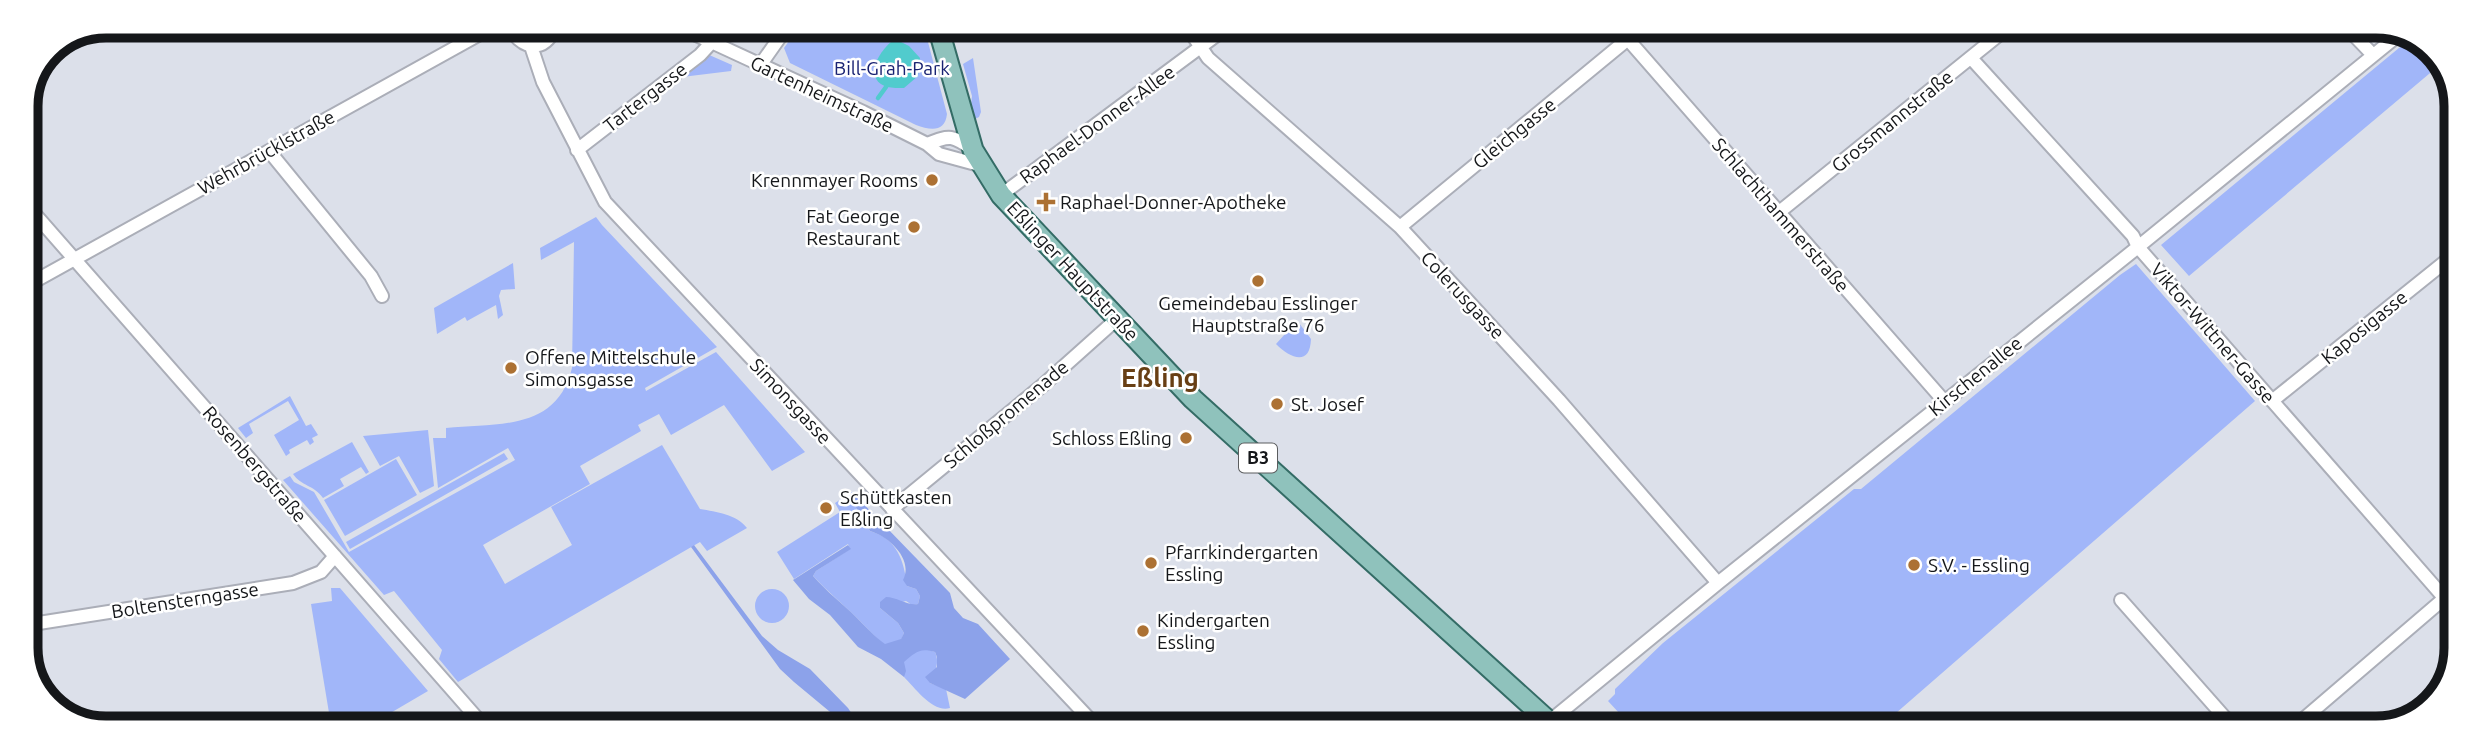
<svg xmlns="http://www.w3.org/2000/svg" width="2483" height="754" font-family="Ubuntu,sans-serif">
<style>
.green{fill:#a1b6f9}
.forest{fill:#8ca2ea}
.water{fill:#51cbcd}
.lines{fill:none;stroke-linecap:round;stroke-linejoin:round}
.stream{stroke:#51cbcd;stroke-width:4.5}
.street-casing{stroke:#abaeb8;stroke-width:16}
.primary-casing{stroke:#346c66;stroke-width:23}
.street{stroke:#fff;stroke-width:12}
.primary{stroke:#8fc2bc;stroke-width:19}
.poi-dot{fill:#ac7133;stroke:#fff;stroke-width:2.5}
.labels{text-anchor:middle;stroke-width:5;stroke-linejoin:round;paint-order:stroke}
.shield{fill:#fff;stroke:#5b5d5f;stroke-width:2}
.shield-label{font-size:18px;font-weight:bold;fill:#15171a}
.park-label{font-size:19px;fill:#182272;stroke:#fff}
.street-label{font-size:19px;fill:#15171a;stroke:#fff}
.poi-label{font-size:19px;fill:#15171a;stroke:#fff;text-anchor:start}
.district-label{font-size:26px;font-weight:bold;fill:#683f14;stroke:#fff}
.rim{fill:none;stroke:#15171a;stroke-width:9}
</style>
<rect width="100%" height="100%" fill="#dce0ea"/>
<path class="green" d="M 799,27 L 924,27 L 947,114 C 945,133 930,130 916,125 L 790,63 L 784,48 Z
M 2411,38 L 2440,57 L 2442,63 L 2189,276 L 2161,245 Z
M 707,54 L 732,65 L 731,71 L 682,77 L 682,74 Z
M 973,58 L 981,112 L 979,117 L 975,119 L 971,104 L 972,96 L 963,64 Z
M 596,217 L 602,225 L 717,347 L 645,388 L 646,391 L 716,352 L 805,452 L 772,471 L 724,405 L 671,435 L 659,414 L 638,425 L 641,431 L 580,466 L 590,484 L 483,545 L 505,584 L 572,545 L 551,507 L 662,445 L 700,509 C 717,512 736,514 747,528 L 707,551 L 700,542 L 458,682 L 439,659 L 442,650 L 394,591 L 384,595 L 283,480 L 290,476 L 294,482 L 314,492 L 349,552 L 515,460 L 508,448 L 438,488 L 433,438 L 446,438 L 446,428 C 498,423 557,431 572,368 L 574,242 L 541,260 L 540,248 Z
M 513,263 L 515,289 L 501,290 L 499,296 L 503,315 L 498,319 L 496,305 L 467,321 L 465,317 L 437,334 L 434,308 Z
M 2136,264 L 2255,401 L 1880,727 L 1604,727 L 1620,714 L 1608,701 L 1615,694 L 1615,689 L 1663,643 L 1854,489 L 1861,489 L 2120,275 Z
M 1295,323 L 1299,323 L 1311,339 C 1310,367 1290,358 1276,344 Z
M 290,396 L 306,426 L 311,424 L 318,435 L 312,438 L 314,442 L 310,445 L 307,440 L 289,450 L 290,453 L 286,456 L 274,435 L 299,420 L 288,401 L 249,424 L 253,433 L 246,438 L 238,428 Z
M 428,430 L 434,486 L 420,493 L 399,456 L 380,466 L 363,436 Z
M 352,442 L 369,472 L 366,474 L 361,467 L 340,479 L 344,486 L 323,498 C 314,485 301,486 293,474 Z
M 504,453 L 508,459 L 350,549 L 346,542 Z
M 396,459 L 417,495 L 345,536 L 324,500 Z
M 852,492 L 854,504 L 870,531 C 897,539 904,560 907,586 L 916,589 L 920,596 L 918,604 L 912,605 L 906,601 L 880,608 L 898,623 L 904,633 L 901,640 L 885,645 C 874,636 867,628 857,618 C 843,604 827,591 813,576 L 816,571 L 850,549 L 848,544 L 794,579 L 777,552 L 840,512 L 835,503 Z
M 331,588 L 340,588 L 428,691 L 370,725 L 331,725 L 311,604 L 332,601 Z
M755 606a17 17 0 1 1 34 0a17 17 0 1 1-34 0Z
M 923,648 L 935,652 C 940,663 935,672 930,683 L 946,689 L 950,708 C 933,713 916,689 904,677 L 903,662 L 914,652 Z"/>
<path class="forest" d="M 852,492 L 950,593 L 954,608 L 963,618 L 978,624 L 1010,659 L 965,699 L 930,683 L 925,677 L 937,667 L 937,657 L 935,652 C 919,647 915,653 904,662 L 906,671 L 904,677 L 881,659 L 858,647 L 830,615 L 809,599 L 793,580 L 848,545 L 851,549 L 816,571 L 813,576 C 827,592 843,604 857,618 C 867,628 874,636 885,644 L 901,639 L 904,633 L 898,623 L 880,608 L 880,602 L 886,597 C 897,597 908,606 918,604 L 920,596 L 916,589 L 907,586 L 903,580 C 914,559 888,536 870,531 L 854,504 Z
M 694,545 L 762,636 L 778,650 L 810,669 L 848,708 L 860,726 L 847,726 L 794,682 L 780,669 L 691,547 Z"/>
<path class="water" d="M 895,39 L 909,46 L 920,58 L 918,76 L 904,88 C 899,88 892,88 887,87 C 861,78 881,48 895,39 Z"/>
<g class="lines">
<path class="stream" d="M 878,98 L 886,87"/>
<defs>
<path id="street" d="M 509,27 C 523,50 543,54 556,27
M 679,27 L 863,112 L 927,144 L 939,154 L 983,166
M 1188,28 L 1208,58 L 1400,227 L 1559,400 L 1718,583
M 1618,28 L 1944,401
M 2348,29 L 2373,55
M 531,46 L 543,82 L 605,202 L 1096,726
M 1971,58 L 2133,236 L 2138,247 L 2166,279 L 2454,609
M 761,64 L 787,27
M 927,144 C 950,135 953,135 973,150
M 577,150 L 700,55 L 711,43
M 269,151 L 371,276 L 382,296
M 1001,195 L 1226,28
M 26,204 L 483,725
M 1778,213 L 2006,29
M 1400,227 L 1628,39
M 26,286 L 487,30 L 509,27
M 2272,401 L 2456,253
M 892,509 L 1043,385 L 1118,318
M 2121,600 L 2234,728
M 26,625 L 293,583 L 321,572 L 335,556
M 1550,721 L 1718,583 L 2138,247 L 2402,32
M 2293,728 L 2454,590"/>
<path id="primary" d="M 938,27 L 973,150 L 1001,195 L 1193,399 L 1555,727"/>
</defs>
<use href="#street" class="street-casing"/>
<use href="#primary" class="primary-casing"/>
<use href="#street" class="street"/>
<use href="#primary" class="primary"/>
</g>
<g class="poi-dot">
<circle cx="932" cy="180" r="7"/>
<path d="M1042.5 191.5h7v7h7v7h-7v7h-7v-7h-7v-7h7z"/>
<circle cx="914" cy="227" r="7"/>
<circle cx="1258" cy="281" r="7"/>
<circle cx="511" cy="368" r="7"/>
<circle cx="1277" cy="404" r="7"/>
<circle cx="1186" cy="438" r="7"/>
<circle cx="826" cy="508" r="7"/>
<circle cx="1151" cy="563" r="7"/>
<circle cx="1914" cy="565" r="7"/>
<circle cx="1143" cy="631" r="7"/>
</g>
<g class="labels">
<rect class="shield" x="1239" y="443.5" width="38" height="29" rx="5"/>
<g class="shield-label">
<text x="1258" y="464">B3</text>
</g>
<g class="park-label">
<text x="892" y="75">Bill-Grah-Park</text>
</g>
<g class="street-label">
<text transform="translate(822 94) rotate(25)" y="7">Gartenheimstraße</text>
<text transform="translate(645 97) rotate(-38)" y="7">Tartergasse</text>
<text transform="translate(1892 121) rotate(-39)" y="7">Grossmannstraße</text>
<text transform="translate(1097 124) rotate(-36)" y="7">Raphael-Donner-Allee</text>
<text transform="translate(1514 133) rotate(-39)" y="7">Gleichgasse</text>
<text transform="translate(266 152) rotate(-29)" y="7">Wehrbrücklstraße</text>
<text transform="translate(1781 215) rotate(49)" y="7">Schlachthammerstraße</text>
<text transform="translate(1073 271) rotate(47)" y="7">Eßlinger Hauptstraße</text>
<text transform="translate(1463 295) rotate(47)" y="7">Colerusgasse</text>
<text transform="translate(2364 327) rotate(-39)" y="7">Kaposigasse</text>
<text transform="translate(2213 333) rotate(49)" y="7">Viktor-Wittner-Gasse</text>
<text transform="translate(1975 376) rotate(-39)" y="7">Kirschenallee</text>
<text transform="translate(791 401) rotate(47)" y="7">Simonsgasse</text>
<text transform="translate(1006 414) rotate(-40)" y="7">Schloßpromenade</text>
<text transform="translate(255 464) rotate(49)" y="7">Rosenbergstraße</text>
<text transform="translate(185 600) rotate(-9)" y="7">Boltensterngasse</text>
</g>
<g class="poi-label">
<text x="918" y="187" text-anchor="end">Krennmayer Rooms</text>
<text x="1060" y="209">Raphael-Donner-Apotheke</text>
<text x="900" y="223" text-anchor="end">Fat George<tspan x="900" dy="22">Restaurant</tspan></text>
<text x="1258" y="310" text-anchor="middle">Gemeindebau Esslinger<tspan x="1258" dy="22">Hauptstraße 76</tspan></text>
<text x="525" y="364">Offene Mittelschule<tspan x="525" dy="22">Simonsgasse</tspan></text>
<text x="1291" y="411">St. Josef</text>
<text x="1172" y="445" text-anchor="end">Schloss Eßling</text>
<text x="840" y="504">Schüttkasten<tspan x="840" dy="22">Eßling</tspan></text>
<text x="1165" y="559">Pfarrkindergarten<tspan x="1165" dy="22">Essling</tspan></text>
<text x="1928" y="572">S.V. - Essling</text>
<text x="1157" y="627">Kindergarten<tspan x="1157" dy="22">Essling</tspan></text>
</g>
<g class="district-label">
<text x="1160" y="387">Eßling</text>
</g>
</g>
<path d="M0 0H2483V754H0ZM106 38H2376A68 68 0 0 1 2444 106V648A68 68 0 0 1 2376 716H106A68 68 0 0 1 38 648V106A68 68 0 0 1 106 38Z" fill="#fff" fill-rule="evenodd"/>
<path class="rim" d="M106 38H2376A68 68 0 0 1 2444 106V648A68 68 0 0 1 2376 716H106A68 68 0 0 1 38 648V106A68 68 0 0 1 106 38Z"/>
</svg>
